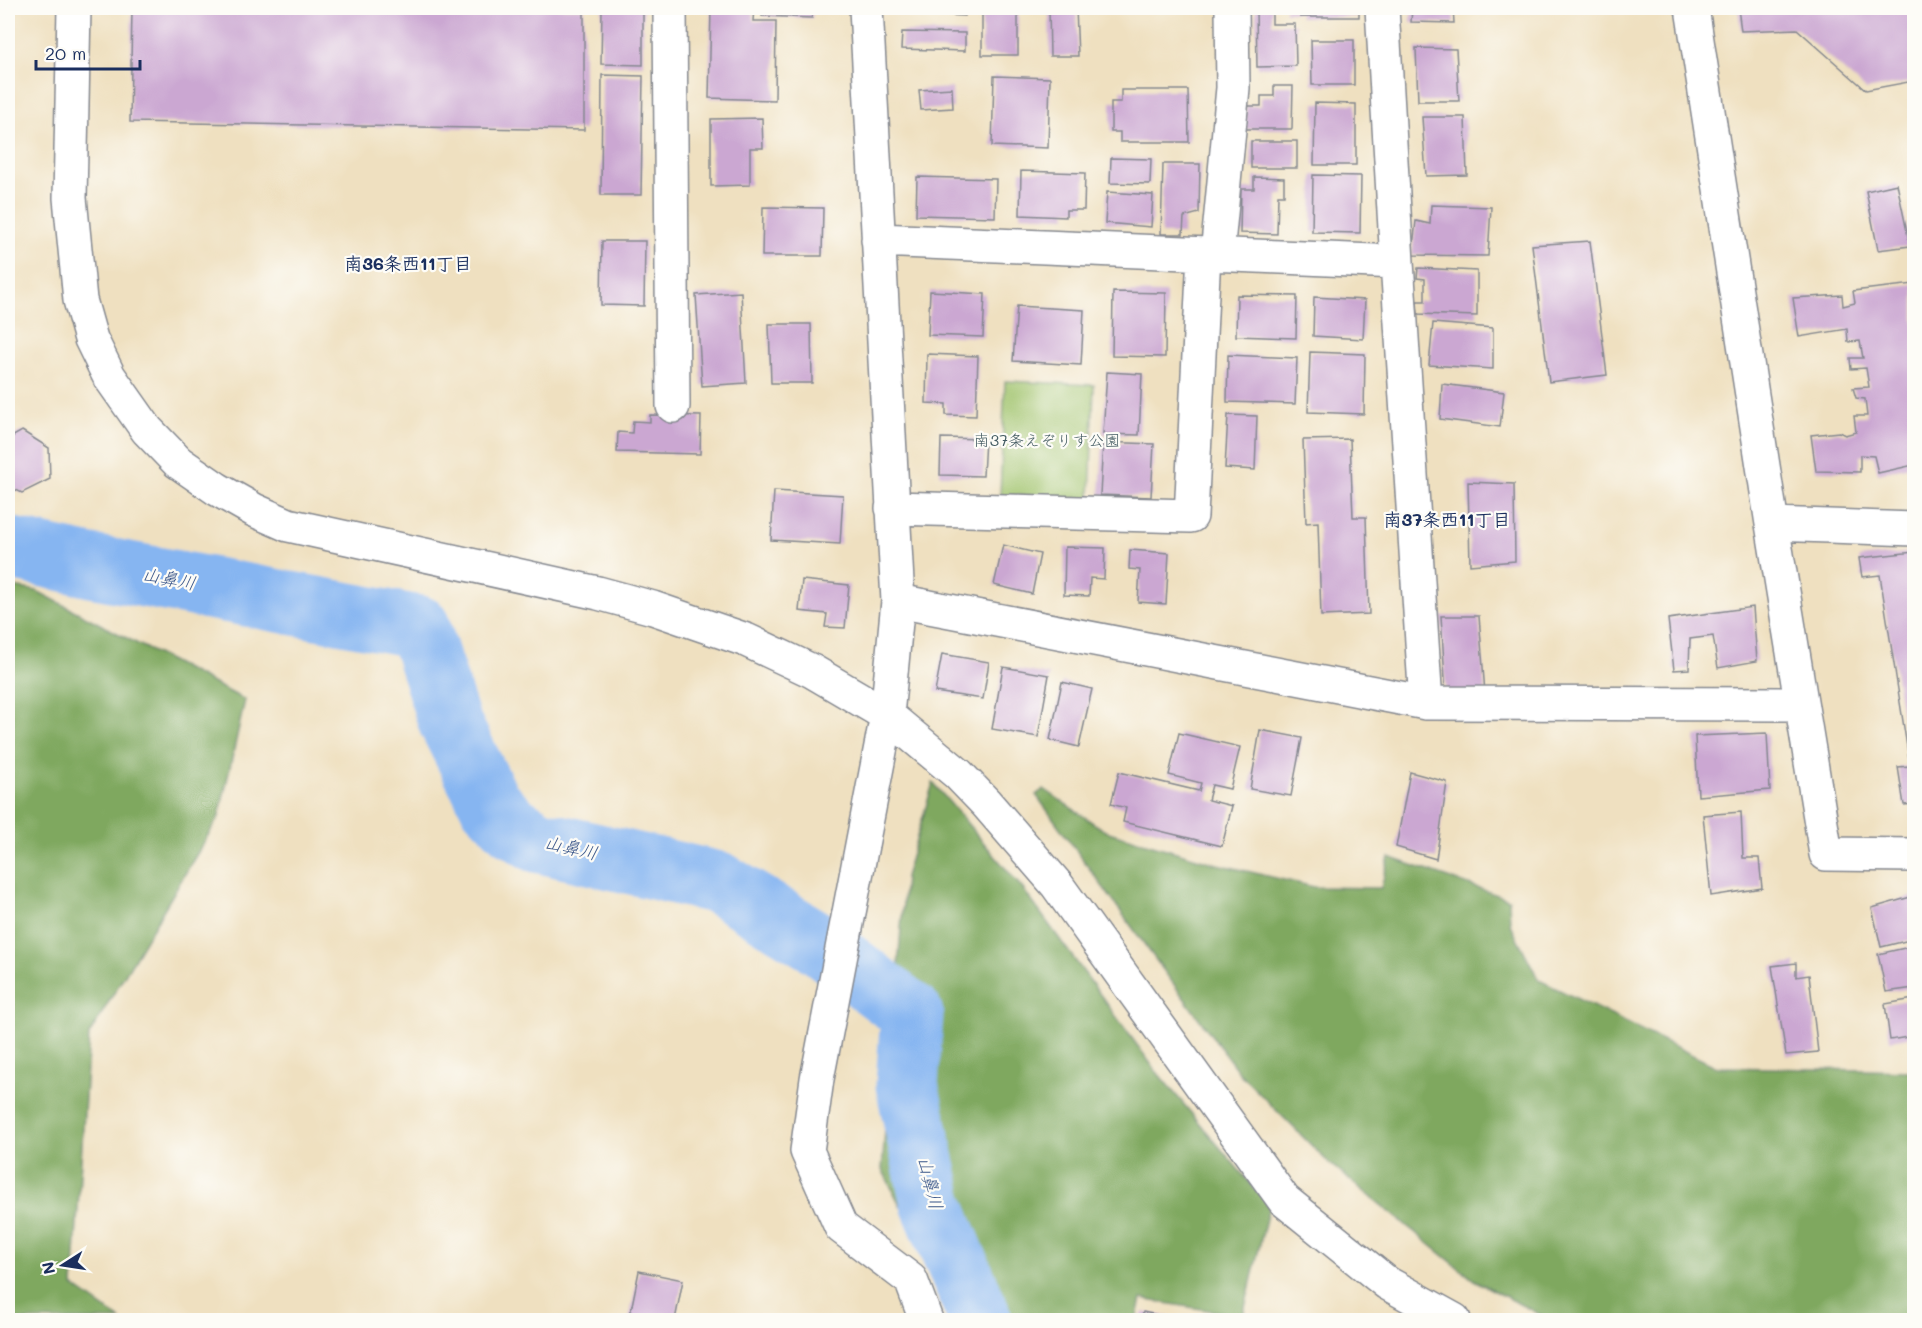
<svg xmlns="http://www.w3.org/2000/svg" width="1922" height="1328" font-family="Mali,'Klee One',sans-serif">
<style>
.green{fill:#9fc26b;stroke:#5d7864;stroke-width:1.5}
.forest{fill:#7fa85f;stroke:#4d6c5e;stroke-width:1.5}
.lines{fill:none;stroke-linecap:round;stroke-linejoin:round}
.river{stroke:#86b5f1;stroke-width:63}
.building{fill:#cba7d2}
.street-casing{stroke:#85888f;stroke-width:36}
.street{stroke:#fff;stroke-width:33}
.labels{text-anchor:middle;stroke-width:4.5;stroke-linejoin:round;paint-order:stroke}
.park-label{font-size:16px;fill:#435b62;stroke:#fdfcf7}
.neighbourhood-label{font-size:18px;font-weight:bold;fill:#1b2f5e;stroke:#fdfcf7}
.water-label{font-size:18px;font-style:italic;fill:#3b578a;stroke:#fdfcf7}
</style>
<rect width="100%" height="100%" fill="#fdfcf7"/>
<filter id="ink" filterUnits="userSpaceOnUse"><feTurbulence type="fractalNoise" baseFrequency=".0167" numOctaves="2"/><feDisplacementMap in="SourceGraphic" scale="12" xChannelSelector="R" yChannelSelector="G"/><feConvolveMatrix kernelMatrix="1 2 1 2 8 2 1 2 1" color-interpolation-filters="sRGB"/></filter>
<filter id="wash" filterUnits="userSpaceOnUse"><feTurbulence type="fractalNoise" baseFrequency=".008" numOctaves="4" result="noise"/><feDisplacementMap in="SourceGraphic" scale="24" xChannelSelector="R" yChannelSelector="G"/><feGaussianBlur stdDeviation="1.35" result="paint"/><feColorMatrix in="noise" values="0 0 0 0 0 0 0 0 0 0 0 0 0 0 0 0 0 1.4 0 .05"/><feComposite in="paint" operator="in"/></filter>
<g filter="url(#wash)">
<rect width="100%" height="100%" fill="#efe0c0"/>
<path class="green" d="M 1005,381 L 1094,385 L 1090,499 L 1000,495 Z"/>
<path class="forest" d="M 8,586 L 37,591 L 245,700 L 219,817 L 89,1035 L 73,1286 L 121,1320 L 8,1320 Z
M 933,783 L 1023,889 L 1156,1071 L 1269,1206 L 1243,1316 L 1141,1299 L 1136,1320 L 958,1320 L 882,1169 L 905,877 Z
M 1044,789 L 1105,831 L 1217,864 L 1314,887 L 1381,888 L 1389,857 L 1509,899 L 1510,924 L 1539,980 L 1717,1067 L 1914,1071 L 1914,1320 L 1550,1320 L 1474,1280 L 1329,1163 L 1240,1074 L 1153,956 L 1036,795 Z"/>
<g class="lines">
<path class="river" d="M 8,548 L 91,566 L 419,627 L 449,721 L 490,803 L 513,826 L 537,841 L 719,883 L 820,944 L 912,1014 L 907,1085 L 932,1203 L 981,1320"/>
</g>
<g id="blocks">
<path class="building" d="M 132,8 L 584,8 L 584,130 L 130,122 Z
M 602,8 L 643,8 L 643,65 L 601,64 Z
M 711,8 L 754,8 L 753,21 L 776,21 L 775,100 L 709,98 Z
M 763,8 L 813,8 L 812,18 L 762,16 Z
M 904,8 L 965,8 L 965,16 L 904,13 Z
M 982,8 L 1018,8 L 1018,55 L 982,55 Z
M 1049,8 L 1076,8 L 1078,56 L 1050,56 Z
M 1256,8 L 1272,8 L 1272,24 L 1295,24 L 1296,66 L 1257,67 Z
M 1285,8 L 1359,8 L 1359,17 L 1300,17 L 1300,12 L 1285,12 Z
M 1412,8 L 1453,8 L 1454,23 L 1411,22 Z
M 1738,8 L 1914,8 L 1914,81 L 1866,90 L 1797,29 L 1741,31 Z
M 902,32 L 965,33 L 965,51 L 901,49 Z
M 1311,40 L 1354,40 L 1354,85 L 1312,85 Z
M 1416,48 L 1456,49 L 1459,101 L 1418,101 Z
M 602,75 L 643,76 L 641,195 L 601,195 Z
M 994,76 L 1050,78 L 1048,148 L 992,146 Z
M 1274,86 L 1293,86 L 1292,129 L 1246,129 L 1246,106 L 1261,106 L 1261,96 L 1274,96 Z
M 952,88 L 953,108 L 921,110 L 919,90 Z
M 1121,90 L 1188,90 L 1189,142 L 1120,142 L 1120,132 L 1111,132 L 1111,102 L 1121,102 Z
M 1315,103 L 1356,104 L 1356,165 L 1314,165 Z
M 1422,117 L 1465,117 L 1467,175 L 1426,176 Z
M 762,118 L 763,148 L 750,148 L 750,185 L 711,186 L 711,119 Z
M 1251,141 L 1297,141 L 1297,168 L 1251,168 Z
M 1111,158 L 1151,159 L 1150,184 L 1110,183 Z
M 1163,164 L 1200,164 L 1199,213 L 1184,217 L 1183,234 L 1161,234 Z
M 1021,171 L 1085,173 L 1084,210 L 1066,210 L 1066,217 L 1020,215 Z
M 1313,175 L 1361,176 L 1360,233 L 1312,232 Z
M 917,177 L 996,179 L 995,217 L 916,215 Z
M 1254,177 L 1284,178 L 1284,195 L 1278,195 L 1277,234 L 1240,233 L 1241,189 L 1254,189 Z
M 1897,184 L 1910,246 L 1878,250 L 1866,191 Z
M 1107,192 L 1153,195 L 1151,227 L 1105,223 Z
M 1431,205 L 1491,207 L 1488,256 L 1412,255 L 1416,221 L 1430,224 Z
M 763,207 L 823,208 L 822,256 L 762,256 Z
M 602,241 L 645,241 L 644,306 L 601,305 Z
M 1590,241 L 1607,375 L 1549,382 L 1532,245 Z
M 1418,268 L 1477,271 L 1477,316 L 1418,314 L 1417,301 L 1425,301 L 1425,279 L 1417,278 Z
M 1914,284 L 1914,465 L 1878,473 L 1874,456 L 1860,455 L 1860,472 L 1816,471 L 1811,435 L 1839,432 L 1845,435 L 1856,432 L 1854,416 L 1867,416 L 1865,399 L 1856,398 L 1853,388 L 1869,387 L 1866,368 L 1851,369 L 1850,358 L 1863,358 L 1860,341 L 1848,342 L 1847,329 L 1799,337 L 1793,298 L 1842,295 L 1843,306 L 1855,303 L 1853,291 Z
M 930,291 L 985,294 L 983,337 L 928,335 Z
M 741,292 L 746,383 L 702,386 L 696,295 Z
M 1113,292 L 1166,293 L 1165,357 L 1112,356 Z
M 1237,295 L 1297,296 L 1296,338 L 1236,336 Z
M 1314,297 L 1365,300 L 1363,339 L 1313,336 Z
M 1017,306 L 1084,310 L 1081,365 L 1013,361 Z
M 1433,323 L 1493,328 L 1493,369 L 1429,365 Z
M 769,324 L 811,324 L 812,383 L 771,383 Z
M 1310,352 L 1365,354 L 1364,414 L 1308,412 Z
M 927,354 L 978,356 L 976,416 L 946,415 L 946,404 L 926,403 Z
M 1228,355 L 1297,358 L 1295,404 L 1227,402 Z
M 1107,372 L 1142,374 L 1139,435 L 1103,434 Z
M 1442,384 L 1504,392 L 1500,427 L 1440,419 Z
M 650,415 L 701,416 L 700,454 L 617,452 L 618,432 L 632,433 L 633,421 L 650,422 Z
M 1228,415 L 1257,416 L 1255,470 L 1225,468 Z
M 22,431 L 49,448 L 50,479 L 22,493 L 8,486 L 8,439 Z
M 941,438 L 985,439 L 983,476 L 940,475 Z
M 1350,439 L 1353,517 L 1366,517 L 1369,614 L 1321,616 L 1318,522 L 1306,523 L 1303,440 Z
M 1103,442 L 1154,444 L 1151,497 L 1100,495 Z
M 1468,482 L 1514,484 L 1515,561 L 1470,565 Z
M 774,491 L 843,495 L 840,544 L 771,540 Z
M 1003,545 L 1040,554 L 1032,594 L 994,585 Z
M 1065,547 L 1105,548 L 1104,579 L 1090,578 L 1089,596 L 1064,595 Z
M 1130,550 L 1169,553 L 1166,604 L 1138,602 L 1140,570 L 1129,569 Z
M 1914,552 L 1914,804 L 1904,805 L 1898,767 L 1910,766 L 1880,575 L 1862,577 L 1859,558 Z
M 802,580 L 849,585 L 845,628 L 825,627 L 827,614 L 799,611 Z
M 1753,607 L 1757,661 L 1718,668 L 1713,636 L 1690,639 L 1689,669 L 1674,670 L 1668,619 Z
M 1441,616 L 1479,616 L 1485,693 L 1446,695 Z
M 942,654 L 989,662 L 983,699 L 935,692 Z
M 1003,667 L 1049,675 L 1038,737 L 992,729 Z
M 1062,682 L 1092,689 L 1079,747 L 1050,740 Z
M 1260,730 L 1302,738 L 1291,796 L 1250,789 Z
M 1179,733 L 1240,747 L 1230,789 L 1212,785 L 1208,800 L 1232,806 L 1222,846 L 1123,822 L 1126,808 L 1111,804 L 1119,772 L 1199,791 L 1201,783 L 1169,775 Z
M 1767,733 L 1770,790 L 1698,796 L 1695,736 Z
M 1410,772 L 1447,782 L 1436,859 L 1396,847 Z
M 1741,812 L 1743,858 L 1759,858 L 1762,888 L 1711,896 L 1703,815 Z
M 1914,896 L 1914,939 L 1881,947 L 1872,908 Z
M 1914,946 L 1914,988 L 1886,992 L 1878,954 Z
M 1796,963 L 1796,977 L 1809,975 L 1818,1052 L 1786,1055 L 1772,966 Z
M 1914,999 L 1914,1036 L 1890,1040 L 1885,1004 Z
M 639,1271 L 683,1280 L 675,1320 L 629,1320 Z
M 1143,1312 L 1179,1319 L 1179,1320 L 1141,1320 Z"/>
</g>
</g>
<g filter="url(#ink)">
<use href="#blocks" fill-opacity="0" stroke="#85888f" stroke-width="1.5"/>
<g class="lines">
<defs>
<path id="street" d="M 74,8 L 70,198 L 80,300 L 91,339 L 109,376 L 147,430 L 178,462 L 217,489 L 254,510 L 288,525 L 598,593 L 653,608 L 746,640 L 812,671 L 887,715 L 958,774 L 986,803 L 1057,885 L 1284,1200 L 1387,1283 L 1454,1320
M 670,8 L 673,406
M 866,8 L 898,601 L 887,715 L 817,1079 L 807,1151 L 841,1227 L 911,1280 L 926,1320
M 1382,8 L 1397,262 L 1426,703
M 1692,8 L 1772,524 L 1826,854 L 1914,855
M 878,240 L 1397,262
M 1217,255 L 1233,88 L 1232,8
M 892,508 L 1191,516 L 1204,254
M 1772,524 L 1914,529
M 898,601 L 1426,703 L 1801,704"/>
</defs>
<use href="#street" class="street-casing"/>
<use href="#street" class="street"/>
</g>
</g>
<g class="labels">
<g class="park-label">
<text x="1047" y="446">南37条えぞりす公園</text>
</g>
<g class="neighbourhood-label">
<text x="408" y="270">南36条西11丁目</text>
<text x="1447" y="526">南37条西11丁目</text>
</g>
<g class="water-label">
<text transform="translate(169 579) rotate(11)" y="6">山鼻川</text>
<text transform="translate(571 848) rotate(13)" y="6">山鼻川</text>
<text transform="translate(930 1183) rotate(76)" y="6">山鼻川</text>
</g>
</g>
<rect width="1922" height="1328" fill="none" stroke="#fdfcf7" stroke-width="30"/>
<g transform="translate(63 1265) rotate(258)" stroke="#fdfcf7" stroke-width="4.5" paint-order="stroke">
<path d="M0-4.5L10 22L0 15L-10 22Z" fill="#1b2f5e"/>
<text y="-9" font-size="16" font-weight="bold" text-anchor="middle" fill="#1b2f5e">N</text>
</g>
<path d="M36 60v9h104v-9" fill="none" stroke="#1b2f5e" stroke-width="3"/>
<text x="45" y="60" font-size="18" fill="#1b2f5e" stroke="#fdfcf7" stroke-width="4.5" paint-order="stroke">20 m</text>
</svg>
